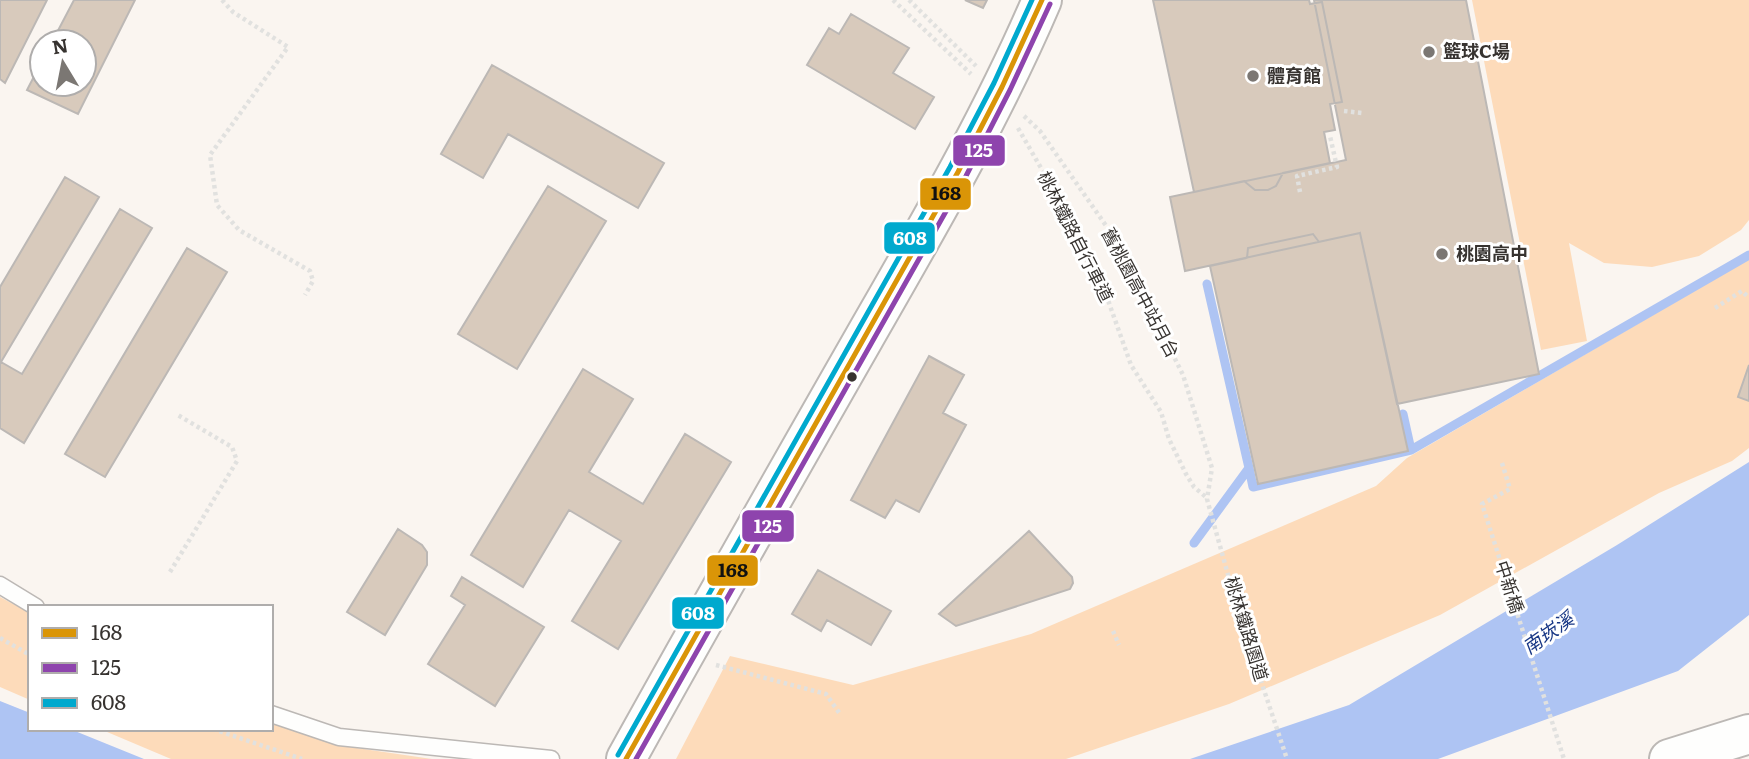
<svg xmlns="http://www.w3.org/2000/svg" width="1749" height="759" font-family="Literata,'Noto Sans TC',serif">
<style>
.green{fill:#fddbba}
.water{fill:#aec4f3}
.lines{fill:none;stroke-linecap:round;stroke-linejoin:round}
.stream{stroke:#aec4f3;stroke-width:9}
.building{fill:#d8cabc;stroke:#bcb8b5;stroke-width:2}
.service-casing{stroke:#bcb8b5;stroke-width:19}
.tertiary-casing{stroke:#bcb8b5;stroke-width:42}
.primary-casing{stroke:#bcb8b5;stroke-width:42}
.path{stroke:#e1e1df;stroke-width:4.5;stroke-dasharray:3.5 3.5;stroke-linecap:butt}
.service{stroke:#fefefd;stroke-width:16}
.tertiary{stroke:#fefefd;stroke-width:38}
.primary{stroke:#fefefd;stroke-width:38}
.bus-1-casing{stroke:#fff;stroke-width:10}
.bus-2-casing{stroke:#fff;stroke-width:10}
.bus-3-casing{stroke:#fff;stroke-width:10}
.bus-1{stroke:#da9507;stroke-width:5}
.bus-2{stroke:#8e44ad;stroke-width:5}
.bus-3{stroke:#00a9ce;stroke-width:5}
.poi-dot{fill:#7b7773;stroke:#fff;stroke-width:2.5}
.bus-dot{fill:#373330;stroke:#fff;stroke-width:2.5}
.labels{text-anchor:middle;stroke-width:6;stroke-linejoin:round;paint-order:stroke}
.poi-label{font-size:18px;font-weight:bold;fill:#373330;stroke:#fff;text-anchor:start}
.street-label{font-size:18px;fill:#373330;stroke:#fff}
.water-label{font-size:19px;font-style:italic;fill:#183785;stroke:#fff}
.line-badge{stroke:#fff;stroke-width:2.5}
.badge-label{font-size:19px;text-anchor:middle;font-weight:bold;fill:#fff}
.pale-badge-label{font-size:19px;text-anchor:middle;font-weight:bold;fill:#111}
</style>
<rect width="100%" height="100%" fill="#faf5f0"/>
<path class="green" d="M 1472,0 L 1749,0 L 1749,220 L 1741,230 L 1699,256 L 1652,267 L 1604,263 L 1569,243 L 1587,341 L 1541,350 Z
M 1749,259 L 1749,448 L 1732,461 L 1659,493 L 1440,615 L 1229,704 L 1066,759 L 676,759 L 730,656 L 853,685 L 1031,634 L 1376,486 L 1407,458 Z
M 0,597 L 30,613 L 30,700 L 0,687 Z
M 271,722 L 343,746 L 432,759 L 171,759 L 100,729 L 271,729 Z"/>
<path class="water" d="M 1749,462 L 1749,615 L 1678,671 L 1438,759 L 1190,759 L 1349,705 L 1617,545 Z
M 0,701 L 30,713 L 30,729 L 70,729 L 144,759 L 0,759 Z"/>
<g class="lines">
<path class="stream" d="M 1207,284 L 1249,468
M 1403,414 L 1411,450
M 1194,543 L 1249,468 L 1253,487 L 1411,450 L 1749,255"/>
</g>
<path class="building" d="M 0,0 L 47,0 L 5,83 L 0,79 Z
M 74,0 L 135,0 L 78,114 L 27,90 L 42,61 L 42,84 L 84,84 L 84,42 L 52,42 Z
M 965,0 L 987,0 L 983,8 Z
M 1153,0 L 1309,0 L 1310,4 L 1322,2 L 1342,102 L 1330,104 L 1335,130 L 1324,132 L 1330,163 L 1283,173 L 1276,186 L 1268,190 L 1255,190 L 1244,181 L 1194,192 Z
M 1314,0 L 1466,0 L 1539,374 L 1397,404 L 1360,233 L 1185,271 L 1170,197 L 1346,160 Z
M 851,14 L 909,48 L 893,73 L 934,97 L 915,129 L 807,65 L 829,28 L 839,34 Z
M 492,65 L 664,163 L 638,208 L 508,134 L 483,178 L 441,154 Z
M 65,177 L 99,197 L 1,362 L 22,374 L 120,209 L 152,228 L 24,443 L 0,428 L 0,287 Z
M 548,186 L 606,221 L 517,369 L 458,334 Z
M 1360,233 L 1408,451 L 1258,484 L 1210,266 L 1247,258 L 1248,248 L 1313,234 L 1319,242 Z
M 187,248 L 227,272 L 105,477 L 65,454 Z
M 929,356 L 964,375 L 943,413 L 966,425 L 919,512 L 896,500 L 885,518 L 851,500 Z
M 1749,365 L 1749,401 L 1738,397 Z
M 583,369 L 633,399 L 589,472 L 643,504 L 685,434 L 731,462 L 618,649 L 572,621 L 621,541 L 569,510 L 523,587 L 471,555 Z
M 398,529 L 422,545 L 427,552 L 427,565 L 385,635 L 347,612 Z
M 1029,531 L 1072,577 L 1073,583 L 1070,589 L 956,626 L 939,614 Z
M 818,570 L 891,611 L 871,645 L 827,620 L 821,631 L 792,614 Z
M 462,577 L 544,627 L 495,706 L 428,664 L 465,605 L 451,596 Z"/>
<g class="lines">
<defs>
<path id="service" d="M 0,585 L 36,607
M 271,714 L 339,737 L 551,759"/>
<path id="tertiary" d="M 626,759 C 704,618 784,478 864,338 C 927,228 992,117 1042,0"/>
<path id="primary" d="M 1669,759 L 1749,734"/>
</defs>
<use href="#service" class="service-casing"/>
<use href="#tertiary" class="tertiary-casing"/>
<use href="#primary" class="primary-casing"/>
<path class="path" d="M 222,0 L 233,12 L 288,47 L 210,155 L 217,205 L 239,230 L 310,271 L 313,281 L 305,295
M 893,0 L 971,74
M 909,0 L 976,66
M 1344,111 L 1362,113
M 1024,116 L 1040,131 L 1116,240 L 1183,375 L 1212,468 L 1207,499 L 1210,510 L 1240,618 L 1287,759
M 1018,128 L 1060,201 L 1072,236 L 1103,286 L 1131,365 L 1161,412 L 1169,439 L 1186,474 L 1194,487 L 1207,498
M 1300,192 L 1297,176 L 1337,167 L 1330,136
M 1715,308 L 1742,291 L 1749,298
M 1502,463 L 1510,489 L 1482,504 L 1564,759
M 170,572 L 237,461 L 232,447 L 176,414
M 1113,631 L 1119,645
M 0,638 L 30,655
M 716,665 L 826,694 L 840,714
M 213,729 L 302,759"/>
<use href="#service" class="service"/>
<use href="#tertiary" class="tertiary"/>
<use href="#primary" class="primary"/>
<defs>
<path id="bus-1" d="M 626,759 L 958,172 L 1002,87 L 1042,0"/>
<path id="bus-2" d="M 636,759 L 966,176 L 1010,90 L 1050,4"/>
<path id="bus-3" d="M 618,755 L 950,167 L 994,83 L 1032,0"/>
</defs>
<use href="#bus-1" class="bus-1-casing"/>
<use href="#bus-2" class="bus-2-casing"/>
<use href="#bus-3" class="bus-3-casing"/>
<use href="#bus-1" class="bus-1"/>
<use href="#bus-2" class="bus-2"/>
<use href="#bus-3" class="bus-3"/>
</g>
<g class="poi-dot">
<circle cx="1429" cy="52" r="7"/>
<circle cx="1253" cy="76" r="7"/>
<circle cx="1442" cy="254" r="7"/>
</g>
<circle class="bus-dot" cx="852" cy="377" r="6"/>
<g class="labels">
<g class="poi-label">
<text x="1443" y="58">籃球C場</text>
<text x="1267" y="82">體育館</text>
<text x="1456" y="260">桃園高中</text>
</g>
<g class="street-label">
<text transform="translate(1075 237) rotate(63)" y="6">桃林鐵路自行車道</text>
<text transform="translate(1140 293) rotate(62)" y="6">舊桃園高中站月台</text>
<text transform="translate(1509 587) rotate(72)" y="6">中新橋</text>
<text transform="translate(1246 629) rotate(73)" y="6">桃林鐵路園道</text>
</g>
<g class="water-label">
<text transform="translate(1548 633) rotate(-35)" y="7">南崁溪</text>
</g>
</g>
<g class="line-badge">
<rect x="952" y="134" width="54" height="33" rx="7" fill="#8e44ad"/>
<rect x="919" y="177" width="53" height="34" rx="7" fill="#da9507"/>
<rect x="883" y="221" width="53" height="34" rx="7" fill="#00a9ce"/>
<rect x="741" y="509" width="54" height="34" rx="7" fill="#8e44ad"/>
<rect x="706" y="554" width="53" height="33" rx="7" fill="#da9507"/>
<rect x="671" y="596" width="54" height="34" rx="7" fill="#00a9ce"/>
</g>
<g class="badge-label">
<text x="979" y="157">125</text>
<text x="910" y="245">608</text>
<text x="768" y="533">125</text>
<text x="698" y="620">608</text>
</g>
<g class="pale-badge-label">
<text x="946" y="200">168</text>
<text x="733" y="577">168</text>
</g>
<rect x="28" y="605" width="245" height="126" fill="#ffffff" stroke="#afadac" stroke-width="2"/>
<rect x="42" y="628" width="35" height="10" fill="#da9507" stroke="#afadac" stroke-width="2"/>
<text x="91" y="640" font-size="21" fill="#373330">168</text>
<rect x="42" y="663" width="35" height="10" fill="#8e44ad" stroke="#afadac" stroke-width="2"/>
<text x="91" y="675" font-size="21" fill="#373330">125</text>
<rect x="42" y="698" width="35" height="10" fill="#00a9ce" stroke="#afadac" stroke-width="2"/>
<text x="91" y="710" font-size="21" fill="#373330">608</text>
<g transform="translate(63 63) rotate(350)"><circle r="33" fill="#ffffff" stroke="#afadac" stroke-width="2"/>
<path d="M0-5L12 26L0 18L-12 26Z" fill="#7b7773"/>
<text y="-10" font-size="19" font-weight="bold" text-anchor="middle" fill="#373330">N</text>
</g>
</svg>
